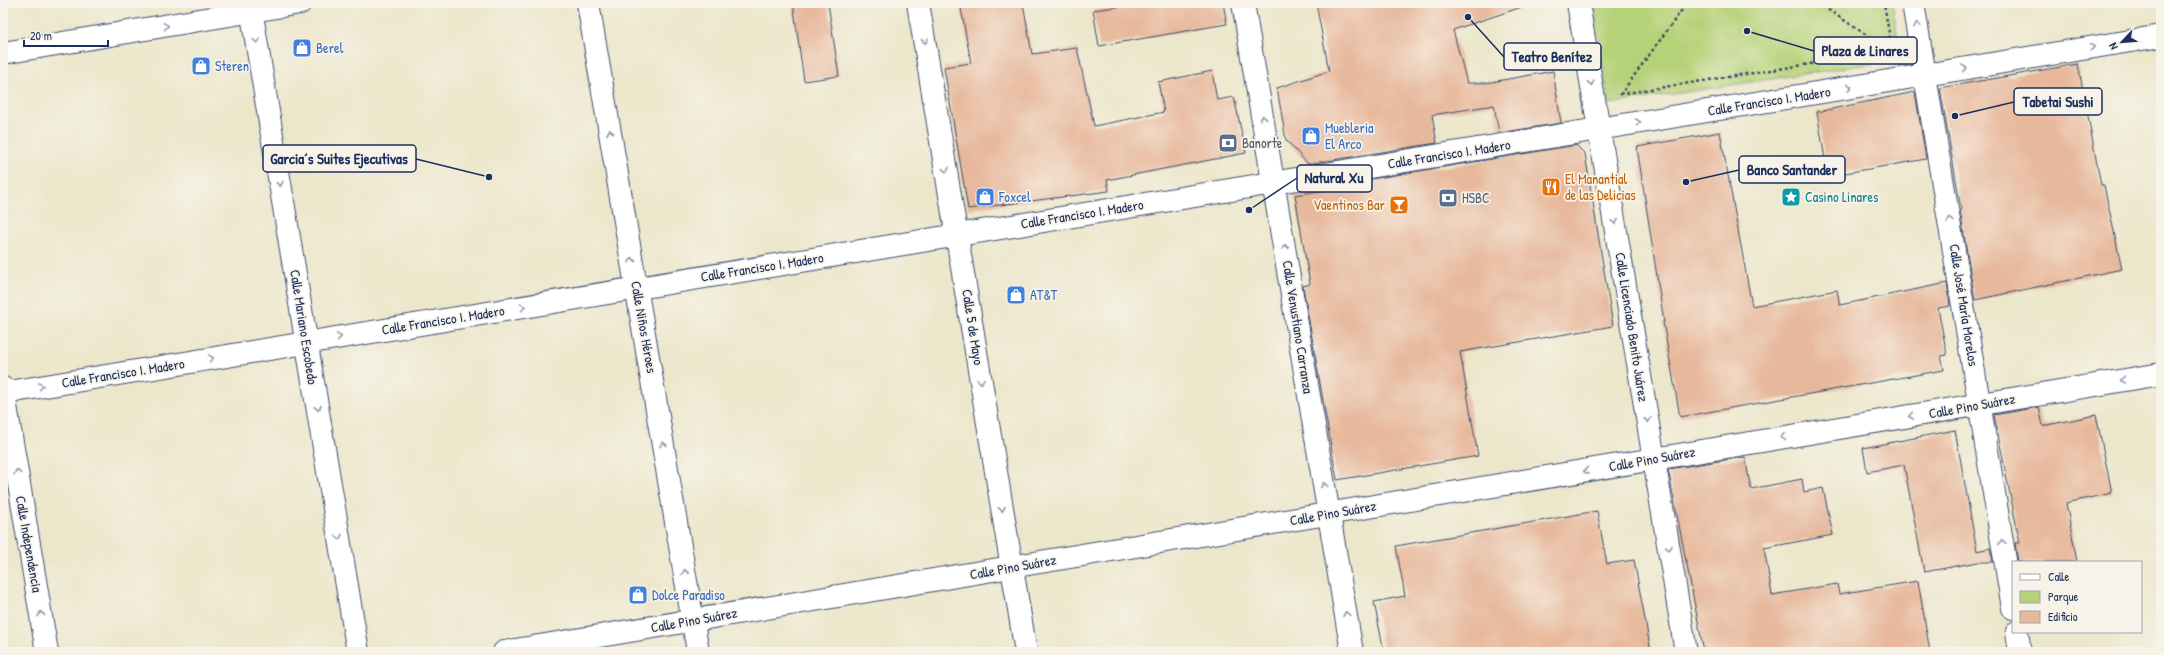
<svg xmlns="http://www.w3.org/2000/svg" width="2164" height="655" font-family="'Patrick Hand',sans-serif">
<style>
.green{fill:#b6d278;stroke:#68806b}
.building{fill:#e7b89b}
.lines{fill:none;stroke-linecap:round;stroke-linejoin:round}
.minor-casing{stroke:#3a4a6e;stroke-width:24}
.secondary-casing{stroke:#3a4a6e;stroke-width:24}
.path{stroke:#3a4a6e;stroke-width:2.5;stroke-dasharray:3 3;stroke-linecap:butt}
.minor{stroke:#fff;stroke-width:22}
.secondary{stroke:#fff;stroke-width:22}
.oneway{stroke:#8d97ae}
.labels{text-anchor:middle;stroke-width:3.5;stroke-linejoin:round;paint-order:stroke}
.shop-label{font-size:14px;fill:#366cbe;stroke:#f7f3e8;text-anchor:start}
.street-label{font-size:14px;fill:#1b2f5e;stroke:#f7f3e8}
.service-label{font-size:14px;fill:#4e5e75;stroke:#f7f3e8;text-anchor:start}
.food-label{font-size:14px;fill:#c56008;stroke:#f7f3e8;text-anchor:start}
.culture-label{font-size:14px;fill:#0d838f;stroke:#f7f3e8;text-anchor:start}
.leader{fill:none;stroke:#1b2f5e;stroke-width:1.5}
.callout-dot{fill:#1b2f5e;stroke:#f7f3e8;stroke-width:1.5}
.callout{fill:#f7f3e8;stroke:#1b2f5e;stroke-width:1.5}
.callout-label{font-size:15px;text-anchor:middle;font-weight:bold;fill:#1b2f5e}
</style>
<rect width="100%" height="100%" fill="#f7f3e8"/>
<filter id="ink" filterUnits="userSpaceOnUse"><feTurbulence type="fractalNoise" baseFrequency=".025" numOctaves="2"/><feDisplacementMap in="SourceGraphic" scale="8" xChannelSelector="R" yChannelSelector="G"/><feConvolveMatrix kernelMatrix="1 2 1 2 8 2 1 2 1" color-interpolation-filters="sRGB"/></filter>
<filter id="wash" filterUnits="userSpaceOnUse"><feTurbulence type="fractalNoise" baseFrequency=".012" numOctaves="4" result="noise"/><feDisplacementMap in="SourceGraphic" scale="16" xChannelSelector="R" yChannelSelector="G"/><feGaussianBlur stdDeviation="0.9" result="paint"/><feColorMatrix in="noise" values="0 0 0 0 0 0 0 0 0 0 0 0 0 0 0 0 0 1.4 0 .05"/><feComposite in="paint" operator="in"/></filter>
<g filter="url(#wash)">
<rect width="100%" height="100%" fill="#ece6ca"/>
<path class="green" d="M 1593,3 L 1892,3 L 1901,59 L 1609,104 Z"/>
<g id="blocks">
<path class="building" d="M 793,3 L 828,3 L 839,76 L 804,81 Z
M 960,3 L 1023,3 L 1032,54 L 1077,48 L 1094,126 L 1164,112 L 1158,82 L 1212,71 L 1217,100 L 1234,97 L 1246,153 L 1107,180 L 1109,191 L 968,209 L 944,67 L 971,63 Z
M 1148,3 L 1223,3 L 1227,24 L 1099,46 L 1093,10 Z
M 1316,3 L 1522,3 L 1522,7 L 1453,30 L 1467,83 L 1486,83 L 1553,71 L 1561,123 L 1499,133 L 1494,105 L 1432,115 L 1437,143 L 1308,164 L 1286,140 L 1277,88 L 1329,71 Z
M 2078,64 L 2101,185 L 2104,185 L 2122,269 L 1975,300 L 1960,210 L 1961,209 L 1940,88 Z
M 1915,92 L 1926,159 L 1828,176 L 1817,112 Z
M 1720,132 L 1752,306 L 1837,290 L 1840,305 L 1947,283 L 1950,306 L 1938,308 L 1947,355 L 1941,356 L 1944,370 L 1680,417 L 1663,322 L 1664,322 L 1637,147 Z
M 1576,145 L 1585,154 L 1613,326 L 1460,352 L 1478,456 L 1337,480 L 1303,286 L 1310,284 L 1295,195 L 1331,189 L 1329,186 Z
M 2039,407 L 2043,426 L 2096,415 L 2112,493 L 2066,503 L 2077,562 L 2018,562 L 2015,543 L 2020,543 L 1994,415 Z
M 1955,430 L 1977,551 L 1990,548 L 1993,562 L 1978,562 L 1924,572 L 1904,465 L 1867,472 L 1863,448 Z
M 1745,457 L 1751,489 L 1802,479 L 1804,492 L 1823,488 L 1833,535 L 1764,548 L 1772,595 L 1837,584 L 1839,594 L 1918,581 L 1930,652 L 1704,652 L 1668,469 Z
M 1597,511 L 1607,564 L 1634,560 L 1651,652 L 1384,652 L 1374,602 L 1405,596 L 1396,546 Z"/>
</g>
</g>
<g filter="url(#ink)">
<use href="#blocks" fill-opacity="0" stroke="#3a4a6e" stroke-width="1"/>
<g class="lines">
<defs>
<path id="minor" d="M 250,3 L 358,652
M 588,3 L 698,652
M 918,3 L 1026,652
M 1243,3 L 1352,652
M 1578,3 L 1686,652
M 1913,3 L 2013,608
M 3,388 L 47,652
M 3,393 L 2161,36
M 2017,632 L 2020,652
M 504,652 L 2161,374"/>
<path id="secondary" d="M 3,53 L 300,3"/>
</defs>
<use href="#minor" class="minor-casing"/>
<use href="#secondary" class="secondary-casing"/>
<path class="path" d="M 1818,3 L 1891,51
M 1620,94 L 1892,51 L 1884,3
M 1620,95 L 1687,3"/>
<use href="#minor" class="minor"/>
<use href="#secondary" class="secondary"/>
</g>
<defs><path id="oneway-chevron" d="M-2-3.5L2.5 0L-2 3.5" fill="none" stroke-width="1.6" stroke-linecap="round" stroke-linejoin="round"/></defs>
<g class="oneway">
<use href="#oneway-chevron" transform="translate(1917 25) rotate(-100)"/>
<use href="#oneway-chevron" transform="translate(166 26) rotate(-9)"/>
<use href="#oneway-chevron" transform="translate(257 41) rotate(81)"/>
<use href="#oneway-chevron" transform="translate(925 41) rotate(80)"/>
<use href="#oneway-chevron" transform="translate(2092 47) rotate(-9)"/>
<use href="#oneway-chevron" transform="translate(1964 68) rotate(-9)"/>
<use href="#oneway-chevron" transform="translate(1591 83) rotate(80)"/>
<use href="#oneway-chevron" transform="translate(1849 87) rotate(-9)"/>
<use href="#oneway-chevron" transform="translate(1263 118) rotate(-100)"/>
<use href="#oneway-chevron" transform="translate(1638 122) rotate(-9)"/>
<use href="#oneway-chevron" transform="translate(610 132) rotate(-100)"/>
<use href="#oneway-chevron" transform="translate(946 170) rotate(80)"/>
<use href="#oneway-chevron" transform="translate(280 184) rotate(81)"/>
<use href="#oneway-chevron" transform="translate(1950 220) rotate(-99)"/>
<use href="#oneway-chevron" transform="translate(1615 222) rotate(81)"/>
<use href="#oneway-chevron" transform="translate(1285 247) rotate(-99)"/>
<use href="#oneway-chevron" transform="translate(632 260) rotate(-100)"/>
<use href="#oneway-chevron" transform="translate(523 307) rotate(-9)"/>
<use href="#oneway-chevron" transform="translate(339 337) rotate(-9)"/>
<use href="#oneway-chevron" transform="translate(211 358) rotate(-9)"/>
<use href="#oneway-chevron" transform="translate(2123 380) rotate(170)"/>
<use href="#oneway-chevron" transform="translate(981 381) rotate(81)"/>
<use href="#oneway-chevron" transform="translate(41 386) rotate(-9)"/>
<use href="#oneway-chevron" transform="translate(318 408) rotate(81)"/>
<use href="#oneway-chevron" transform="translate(1911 416) rotate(170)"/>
<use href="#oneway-chevron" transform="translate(1648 420) rotate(81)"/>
<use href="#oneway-chevron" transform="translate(1783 437) rotate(170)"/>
<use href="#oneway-chevron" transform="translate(663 444) rotate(-100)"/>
<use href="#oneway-chevron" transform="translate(1586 471) rotate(170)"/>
<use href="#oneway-chevron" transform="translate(17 472) rotate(-100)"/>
<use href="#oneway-chevron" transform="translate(1324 485) rotate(-99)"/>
<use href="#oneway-chevron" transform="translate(1002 509) rotate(81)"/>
<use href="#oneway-chevron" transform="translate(339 537) rotate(81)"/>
<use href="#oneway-chevron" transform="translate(2002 542) rotate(-99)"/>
<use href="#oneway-chevron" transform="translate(1669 548) rotate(81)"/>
<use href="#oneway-chevron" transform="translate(685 572) rotate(-100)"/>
<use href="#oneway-chevron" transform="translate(41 614) rotate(-100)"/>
<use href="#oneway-chevron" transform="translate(1346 614) rotate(-99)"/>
</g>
</g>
<defs>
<symbol id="shop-square" viewBox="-11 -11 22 22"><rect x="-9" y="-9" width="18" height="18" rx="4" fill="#3f7fe0" stroke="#f7f3e8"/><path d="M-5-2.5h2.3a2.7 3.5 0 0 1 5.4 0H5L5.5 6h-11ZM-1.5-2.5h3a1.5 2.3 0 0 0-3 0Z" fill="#fff"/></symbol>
<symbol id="bank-square" viewBox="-11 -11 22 22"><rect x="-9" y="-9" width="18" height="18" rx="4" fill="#5c6f8a" stroke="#f7f3e8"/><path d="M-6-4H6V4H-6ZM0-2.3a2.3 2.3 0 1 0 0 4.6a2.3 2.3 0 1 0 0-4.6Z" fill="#fff"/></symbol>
<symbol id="restaurant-square" viewBox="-11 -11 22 22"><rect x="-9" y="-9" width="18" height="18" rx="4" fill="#e8710a" stroke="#f7f3e8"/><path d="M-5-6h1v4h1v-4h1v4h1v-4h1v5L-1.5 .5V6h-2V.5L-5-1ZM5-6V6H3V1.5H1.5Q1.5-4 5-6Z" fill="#fff"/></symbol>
<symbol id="sight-square" viewBox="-11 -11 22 22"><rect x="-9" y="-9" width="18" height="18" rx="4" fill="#0f9aa8" stroke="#f7f3e8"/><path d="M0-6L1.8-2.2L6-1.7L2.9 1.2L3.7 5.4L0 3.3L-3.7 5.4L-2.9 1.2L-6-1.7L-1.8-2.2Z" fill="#fff"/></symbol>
<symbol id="bar-square" viewBox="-11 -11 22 22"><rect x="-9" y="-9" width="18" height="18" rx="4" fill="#e8710a" stroke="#f7f3e8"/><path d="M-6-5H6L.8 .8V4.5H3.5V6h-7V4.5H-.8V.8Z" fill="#fff"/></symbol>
</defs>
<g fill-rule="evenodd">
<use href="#shop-square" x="291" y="37" width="22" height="22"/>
<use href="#shop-square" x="190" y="55" width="22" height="22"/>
<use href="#shop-square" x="1300" y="125" width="22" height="22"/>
<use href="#bank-square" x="1217" y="132" width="22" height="22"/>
<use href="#restaurant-square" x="1540" y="176" width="22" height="22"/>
<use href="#shop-square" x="974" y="186" width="22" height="22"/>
<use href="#sight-square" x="1780" y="186" width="22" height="22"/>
<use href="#bank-square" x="1437" y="187" width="22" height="22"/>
<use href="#bar-square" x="1388" y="194" width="22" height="22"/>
<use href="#shop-square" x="1005" y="284" width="22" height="22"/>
<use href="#shop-square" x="627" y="584" width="22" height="22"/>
</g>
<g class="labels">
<g class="shop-label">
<text x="316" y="53">Berel</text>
<text x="215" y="71">Steren</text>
<text x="1325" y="133">Muebleria<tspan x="1325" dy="16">El Arco</tspan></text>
<text x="999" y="202">Foxcel</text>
<text x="1030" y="300">AT&amp;T</text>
<text x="652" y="600">Dolce Paradiso</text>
</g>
<g class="street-label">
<text transform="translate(1769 101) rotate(-9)" y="5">Calle Francisco I. Madero</text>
<text transform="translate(1449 154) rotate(-9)" y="5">Calle Francisco I. Madero</text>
<text transform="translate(1082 214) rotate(-9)" y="5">Calle Francisco I. Madero</text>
<text transform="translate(762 267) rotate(-9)" y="5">Calle Francisco I. Madero</text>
<text transform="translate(1964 305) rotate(81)" y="5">Calle José María Morelos</text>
<text transform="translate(443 320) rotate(-9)" y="5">Calle Francisco I. Madero</text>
<text transform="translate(304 327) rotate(81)" y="5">Calle Mariano Escobedo</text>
<text transform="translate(644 327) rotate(80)" y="5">Calle Niños Héroes</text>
<text transform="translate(973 327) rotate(81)" y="5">Calle 5 de Mayo</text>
<text transform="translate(1298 327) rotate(81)" y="5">Calle Venustiano Carranza</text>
<text transform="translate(1632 327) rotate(81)" y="5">Calle Licenciado Benito Juárez</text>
<text transform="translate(123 373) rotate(-9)" y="5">Calle Francisco I. Madero</text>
<text transform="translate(1972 406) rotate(-10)" y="5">Calle Pino Suárez</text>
<text transform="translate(1652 459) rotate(-10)" y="5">Calle Pino Suárez</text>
<text transform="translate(1333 513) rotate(-10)" y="5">Calle Pino Suárez</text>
<text transform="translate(29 544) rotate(80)" y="5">Calle Independencia</text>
<text transform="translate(1013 567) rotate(-10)" y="5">Calle Pino Suárez</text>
<text transform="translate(694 620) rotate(-10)" y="5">Calle Pino Suárez</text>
</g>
<g class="service-label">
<text x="1242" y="148">Banorte</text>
<text x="1462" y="203">HSBC</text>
</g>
<g class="food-label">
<text x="1565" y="184">El Manantial<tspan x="1565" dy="16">de las Delicias</tspan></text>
<text x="1385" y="210" text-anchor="end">Vaentinos Bar</text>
</g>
<g class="culture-label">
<text x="1805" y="202">Casino Linares</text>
</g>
</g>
<path class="leader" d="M1747 31L1814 51M1468 17L1504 57M1955 116L2014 102M489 177L416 159M1686 182L1739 170M1249 210L1297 178"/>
<g class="callout-dot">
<circle cx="1747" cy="31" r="4"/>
<circle cx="1468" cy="17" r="4"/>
<circle cx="1955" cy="116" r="4"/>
<circle cx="489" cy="177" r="4"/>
<circle cx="1686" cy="182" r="4"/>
<circle cx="1249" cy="210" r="4"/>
</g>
<g class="callout">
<rect x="1814" y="37" width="103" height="27" rx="4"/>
<rect x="1504" y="43" width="97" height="27" rx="4"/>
<rect x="2014" y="88" width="88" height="27" rx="4"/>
<rect x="263" y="145" width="153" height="27" rx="4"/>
<rect x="1739" y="156" width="106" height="27" rx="4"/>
<rect x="1297" y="165" width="75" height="27" rx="4"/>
</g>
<g class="callout-label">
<text x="1865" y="56">Plaza de Linares</text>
<text x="1552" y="62">Teatro Benítez</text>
<text x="2058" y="107">Tabetai Sushi</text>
<text x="339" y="164">Garcia´s Suites Ejecutivas</text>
<text x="1792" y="175">Banco Santander</text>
<text x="1334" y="183">Natural Xu</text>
</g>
<rect width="2164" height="655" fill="none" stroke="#f7f3e8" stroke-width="16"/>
<rect x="2012" y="561" width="130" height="72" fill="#f7f3e8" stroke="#9fa5b1"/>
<rect x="2020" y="574" width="20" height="6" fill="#ffffff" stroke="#9fa5b1"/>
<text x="2048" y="581" font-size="12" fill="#1b2f5e">Calle</text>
<rect x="2020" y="591" width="20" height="12" fill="#b6d278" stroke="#9fa5b1"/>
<text x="2048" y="601" font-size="12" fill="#1b2f5e">Parque</text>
<rect x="2020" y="611" width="20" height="12" fill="#e7b89b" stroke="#9fa5b1"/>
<text x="2048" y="621" font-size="12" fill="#1b2f5e">Edificio</text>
<g transform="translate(2122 42) rotate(244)" stroke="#f7f3e8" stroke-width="3" paint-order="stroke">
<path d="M0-3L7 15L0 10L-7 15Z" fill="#1b2f5e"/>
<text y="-6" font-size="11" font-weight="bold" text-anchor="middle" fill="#1b2f5e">N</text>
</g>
<path d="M24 40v6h84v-6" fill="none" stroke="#1b2f5e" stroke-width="2"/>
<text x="30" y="40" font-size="12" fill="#1b2f5e" stroke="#f7f3e8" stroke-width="3" paint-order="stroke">20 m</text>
</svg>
